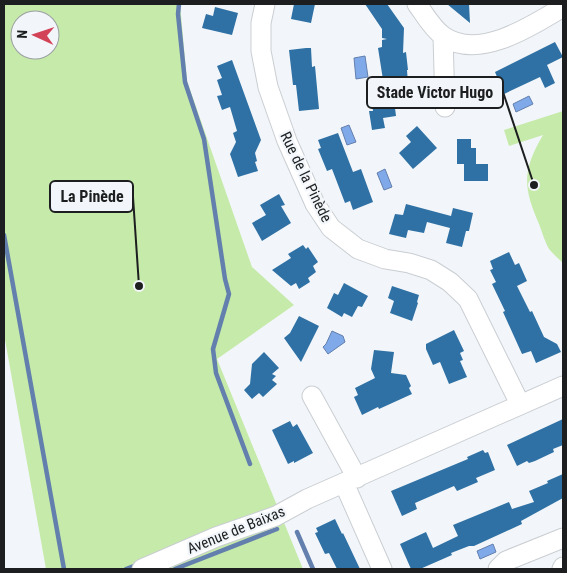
<svg xmlns="http://www.w3.org/2000/svg" width="567" height="573" font-family="'Roboto Condensed',sans-serif">
<style>
.green{fill:#c6eaaa;fill-rule:evenodd}
.water{fill:#80a9ea;stroke:#627fad}
.lines{fill:none;stroke-linecap:round;stroke-linejoin:round}
.stream{stroke:#627fad;stroke-width:4.5}
.building{fill:#2f71a4}
.minor-casing{stroke:#caced2;stroke-width:21}
.minor{stroke:#fff;stroke-width:19}
.labels{text-anchor:middle;stroke-width:4.5;stroke-linejoin:round;paint-order:stroke}
.street-label{font-size:15px;fill:#1c1e1f;stroke:#f2f6fa}
.leader{fill:none;stroke:#1c1e1f;stroke-width:2}
.callout-dot{fill:#1c1e1f;stroke:#f2f6fa;stroke-width:2}
.callout{fill:#f2f6fa;stroke:#1c1e1f;stroke-width:2}
.callout-label{font-size:16px;text-anchor:middle;font-weight:bold;fill:#1c1e1f}
</style>
<rect width="100%" height="100%" fill="#f2f6fa"/>
<path class="green" d="M 4,4 L 180,4 L 187,81 L 252,267 L 294,305 L 217,359 L 303,569 L 46,569 L 4,334 ZM 20,20 L 50,20 L 50,50 L 20,50 Z
M 563,111 L 563,263 C 559,259 553,254 549,249 C 545,242 542,232 539,224 C 523,187 522,171 543,135 L 509,146 L 504,130 Z"/>
<path class="water" d="M 365,56 L 368,77 L 356,79 L 354,58 Z
M 529,96 L 533,104 L 516,112 L 513,104 Z
M 349,125 L 356,142 L 347,145 L 341,128 Z
M 385,169 L 392,187 L 384,190 L 377,173 Z
M 332,331 L 343,336 L 345,342 L 328,354 L 323,347 L 326,344 Z
M 493,544 L 496,552 L 480,559 L 477,551 Z"/>
<g class="lines">
<path class="stream" d="M 179,4 L 178,14 L 185,82 L 204,139 L 225,279 L 229,294 L 213,349 L 216,373 L 250,464
M 4,235 L 64,569
M 297,532 L 313,569
M 126,569 L 139,564
M 175,569 L 277,529"/>
</g>
<path class="building" d="M 294,4 L 315,4 L 311,23 L 291,19 Z
M 365,4 L 387,4 L 404,28 L 403,53 L 406,52 L 408,70 L 407,70 L 408,83 L 403,84 L 405,95 L 400,96 L 401,107 L 395,108 L 396,116 L 383,118 L 385,128 L 372,130 L 369,111 L 373,111 L 371,96 L 376,96 L 375,88 L 384,86 L 378,48 L 382,47 L 382,40 L 387,39 L 382,38 L 382,29 Z
M 447,4 L 469,4 L 470,23 Z
M 215,7 L 238,13 L 232,35 L 202,28 L 206,14 L 213,16 Z
M 555,42 L 563,57 L 547,65 L 555,83 L 545,88 L 540,77 L 504,94 L 495,72 Z
M 306,48 L 311,48 L 312,67 L 315,66 L 319,109 L 299,111 L 296,85 L 293,85 L 289,50 Z
M 232,60 L 261,140 L 255,153 L 257,161 L 255,162 L 258,171 L 238,177 L 230,154 L 236,142 L 233,133 L 237,131 L 230,107 L 222,110 L 217,96 L 222,95 L 217,80 L 222,78 L 217,66 Z
M 417,126 L 437,148 L 413,169 L 399,153 L 411,142 L 406,136 Z
M 338,133 L 353,172 L 361,169 L 373,202 L 353,210 L 350,201 L 345,203 L 332,169 L 327,171 L 318,149 L 321,148 L 318,140 Z
M 457,139 L 471,139 L 471,148 L 476,148 L 476,164 L 488,164 L 488,181 L 464,181 L 464,164 L 457,164 Z
M 279,194 L 285,205 L 281,206 L 291,223 L 262,241 L 252,223 L 266,215 L 260,205 Z
M 406,204 L 451,216 L 453,208 L 473,213 L 469,231 L 466,231 L 462,247 L 446,243 L 450,228 L 427,222 L 424,233 L 408,230 L 406,238 L 389,234 L 395,214 L 403,215 Z
M 303,245 L 306,249 L 308,247 L 318,262 L 313,266 L 316,272 L 308,278 L 310,282 L 299,289 L 296,283 L 291,286 L 272,270 L 291,258 L 288,254 Z
M 509,252 L 515,265 L 519,263 L 527,281 L 517,286 L 530,312 L 532,311 L 544,337 L 557,344 L 561,352 L 536,363 L 531,351 L 522,354 L 503,312 L 505,311 L 492,284 L 496,282 L 490,270 L 493,269 L 490,261 Z
M 344,283 L 368,296 L 362,307 L 358,306 L 352,317 L 344,313 L 342,317 L 327,308 L 334,293 L 338,295 Z
M 392,286 L 419,295 L 417,302 L 418,303 L 412,321 L 390,313 L 394,301 L 388,298 Z
M 299,316 L 319,326 L 301,362 L 284,338 L 290,333 Z
M 454,330 L 464,351 L 460,353 L 463,360 L 460,361 L 467,377 L 449,384 L 440,362 L 433,365 L 426,349 L 426,344 Z
M 374,350 L 394,352 L 391,373 L 406,375 L 411,386 L 409,388 L 412,394 L 379,409 L 378,407 L 362,415 L 354,397 L 358,395 L 355,388 L 375,378 L 371,369 Z
M 264,352 L 279,368 L 272,374 L 276,376 L 272,380 L 277,384 L 263,397 L 259,393 L 252,399 L 244,390 L 250,384 L 252,364 Z
M 563,419 L 563,445 L 553,449 L 554,452 L 535,461 L 529,463 L 527,461 L 517,466 L 507,445 Z
M 290,421 L 293,427 L 297,424 L 313,453 L 294,463 L 294,461 L 288,464 L 272,430 Z
M 483,450 L 485,453 L 488,452 L 495,470 L 476,478 L 478,482 L 457,491 L 454,486 L 415,503 L 417,509 L 402,516 L 391,491 L 468,459 L 467,457 Z
M 563,474 L 563,498 L 521,521 L 522,524 L 474,546 L 469,546 L 451,553 L 452,555 L 420,569 L 411,569 L 400,544 L 426,532 L 433,548 L 458,536 L 453,525 L 509,502 L 512,509 L 534,502 L 529,491 L 548,483 L 547,481 Z
M 335,519 L 342,534 L 343,533 L 360,569 L 337,569 L 329,553 L 325,554 L 315,533 L 318,532 L 316,528 Z"/>
<g class="lines">
<defs>
<path id="minor" d="M 265,4 L 261,23 L 261,51 L 268,87 L 287,141 L 315,204 L 331,228 L 358,249 L 385,259 L 409,263 L 431,270 L 450,282 L 468,299 L 520,404
M 417,4 C 425,15 432,28 443,36 C 478,61 532,26 563,7
M 443,36 L 445,107
M 312,396 L 357,478
M 344,483 L 382,569
M 142,569 L 216,537 L 276,516 L 307,499 L 563,386
M 498,569 L 506,561 L 563,538
M 562,569 L 563,567"/>
</defs>
<use href="#minor" class="minor-casing"/>
<use href="#minor" class="minor"/>
</g>
<g class="labels">
<g class="street-label">
<text transform="translate(306 177) rotate(64)" y="5">Rue de la Pinède</text>
<text transform="translate(236 530) rotate(-22)" y="5">Avenue de Baixas</text>
</g>
</g>
<path class="leader" d="M534 185L503 92M139 286L133 197"/>
<g class="callout-dot">
<circle cx="534" cy="185" r="5"/>
<circle cx="139" cy="286" r="5"/>
</g>
<g class="callout">
<rect x="367" y="77" width="136" height="31" rx="5"/>
<rect x="50" y="181" width="83" height="31" rx="5"/>
</g>
<g class="callout-label">
<text x="435" y="98">Stade Victor Hugo</text>
<text x="92" y="202">La Pinède</text>
</g>
<rect width="567" height="573" fill="none" stroke="#1c1e1f" stroke-width="10"/>
<g transform="translate(35 35) rotate(273)"><circle r="24" fill="#f2f6fa" stroke="#9ca0a2"/>
<path d="M0-4L9 19L0 12L-9 19Z" fill="#d34358"/>
<text y="-8" font-size="14" font-weight="bold" text-anchor="middle" fill="#1c1e1f">N</text>
</g>
</svg>
